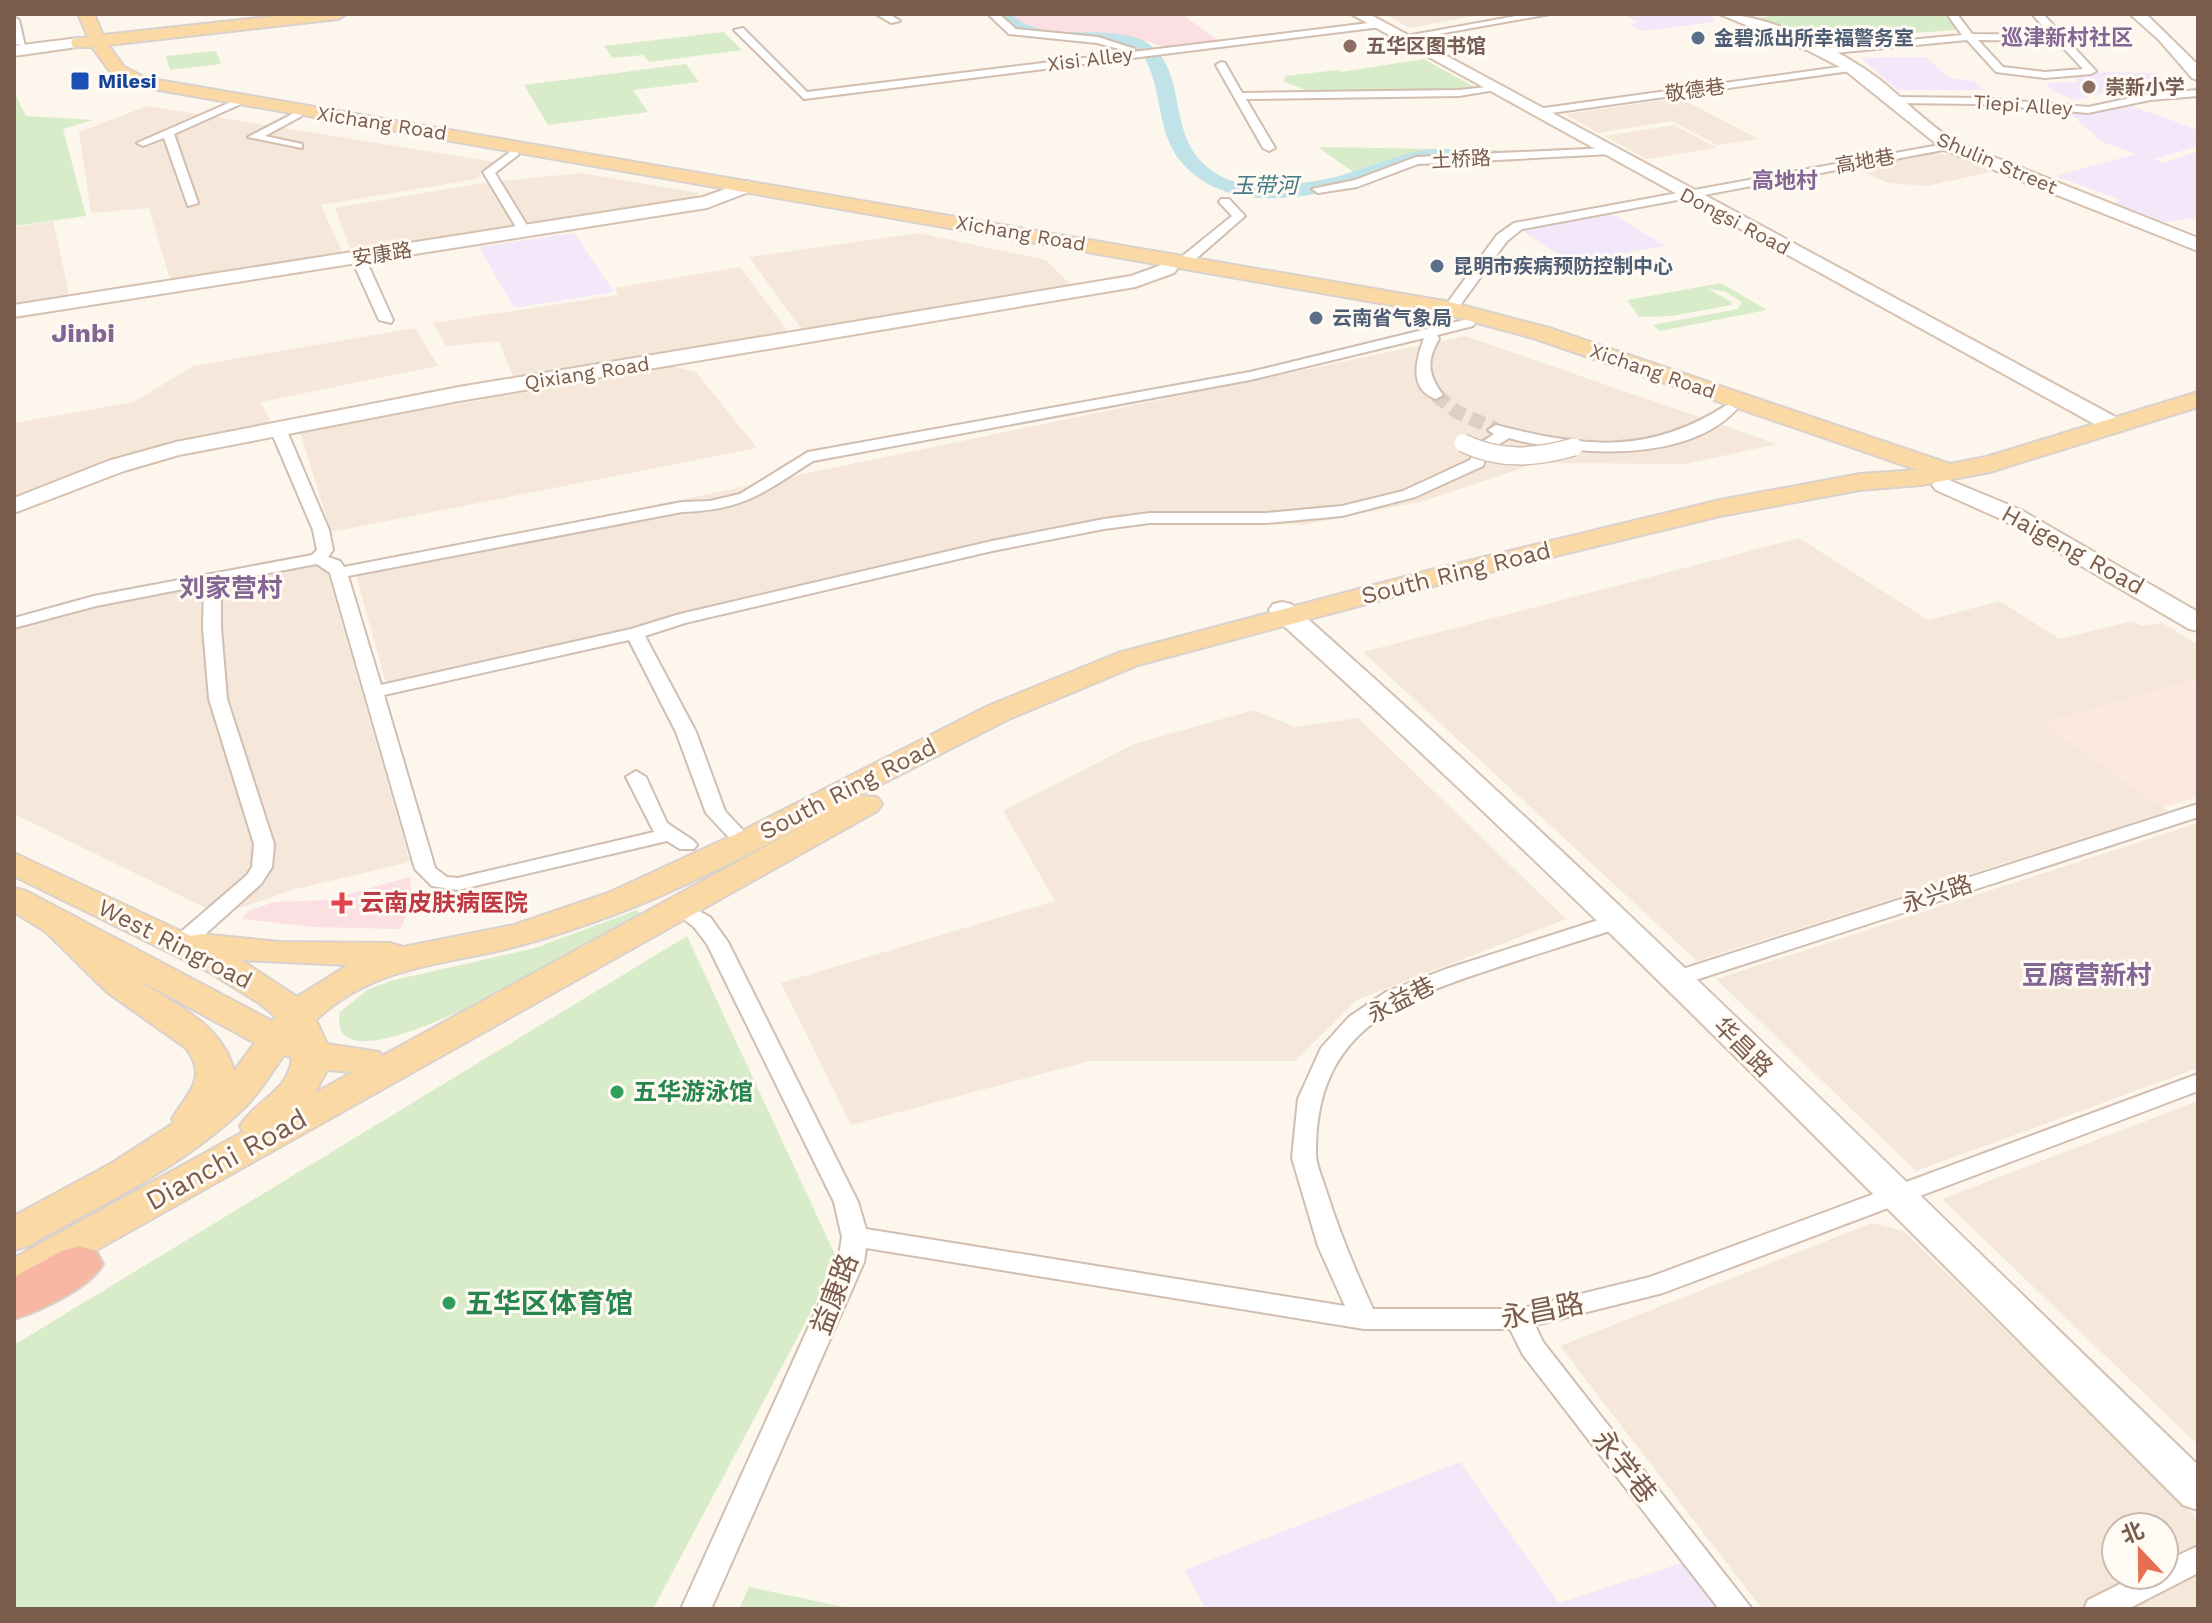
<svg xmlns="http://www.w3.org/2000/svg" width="2212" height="1623" font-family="'Work Sans','Noto Sans SC',sans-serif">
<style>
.residential{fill:#f5e8da;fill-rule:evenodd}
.commercial{fill:#fde8e0}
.education{fill:#f3e8fa}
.medical{fill:#fbdfe3}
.green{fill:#d8ecc9}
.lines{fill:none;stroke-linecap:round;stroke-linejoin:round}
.river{fill:#bfe3e8;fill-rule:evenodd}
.street-tunnel{stroke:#dcd0c4;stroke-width:14;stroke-dasharray:14 7;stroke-linecap:butt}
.street-casing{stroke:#d1beb0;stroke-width:4}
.secondary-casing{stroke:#d6c0b0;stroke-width:4}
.primary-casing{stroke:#dad1cd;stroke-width:4}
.highway-casing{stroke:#dad1cd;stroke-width:4}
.street{fill:#fff;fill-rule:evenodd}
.secondary{fill:#fff;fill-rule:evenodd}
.primary{fill:#fbd9a5;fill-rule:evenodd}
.highway{fill:#f7b7a3;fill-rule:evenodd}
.street-bridge-casing{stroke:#d1beb0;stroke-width:20;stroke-linecap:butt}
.street-bridge{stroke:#fff;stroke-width:17}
.service-dot{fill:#5c6f8a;stroke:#fffaf3;stroke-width:3}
.education-dot{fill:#8d6e63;stroke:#fffaf3;stroke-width:3}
.transit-dot{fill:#1a4fb4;stroke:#fffaf3;stroke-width:3}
.health-dot{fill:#e0444e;stroke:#fffaf3;stroke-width:3}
.leisure-dot{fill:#2e9e5b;stroke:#fffaf3;stroke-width:3}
.labels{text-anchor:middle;stroke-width:6;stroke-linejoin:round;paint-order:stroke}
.far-service-label{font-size:20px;font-weight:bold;fill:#4e5e75;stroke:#fffaf3;text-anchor:start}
.far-education-label{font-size:20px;font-weight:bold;fill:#785e54;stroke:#fffaf3;text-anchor:start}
.far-street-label{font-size:20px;fill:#7a5c4d;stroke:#fffaf3}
.far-transit-label{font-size:20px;font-weight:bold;fill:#164399;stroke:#fffaf3;text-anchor:start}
.far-neighbourhood-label{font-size:22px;font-weight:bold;fill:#846695;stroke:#fffaf3}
.far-water-label{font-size:22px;font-style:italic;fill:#437c86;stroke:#fffaf3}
.street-label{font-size:24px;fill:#7a5c4d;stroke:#fffaf3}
.health-label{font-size:24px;font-weight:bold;fill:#be3a42;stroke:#fffaf3;text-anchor:start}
.leisure-label{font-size:24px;font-weight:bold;fill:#27864d;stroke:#fffaf3;text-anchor:start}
.far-district-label{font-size:26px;font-weight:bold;fill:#846695;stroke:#fffaf3}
.neighbourhood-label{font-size:26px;font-weight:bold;fill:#846695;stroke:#fffaf3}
.near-street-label{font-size:28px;fill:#7a5c4d;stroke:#fffaf3}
.near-leisure-label{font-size:28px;font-weight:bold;fill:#27864d;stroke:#fffaf3;text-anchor:start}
</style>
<rect width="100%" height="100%" fill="#fdf6ec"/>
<path class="residential" d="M 1385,14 L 1484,14 L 1410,28 Z
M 1679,98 L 1759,139 L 1717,145 L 1672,121 L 1598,133 L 1566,114 Z
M 147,106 L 495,162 L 477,179 L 321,205 L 343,254 L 170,279 L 149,208 L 91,213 L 79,132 Z
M 1674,125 L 1717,148 L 1646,159 L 1605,136 Z
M 1931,153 L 1954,156 L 1991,172 L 1927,186 L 1888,183 L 1856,168 Z
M 581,173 L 699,193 L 692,200 L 351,251 L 335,208 L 483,183 Z
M 53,221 L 69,294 L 14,303 L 14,227 Z
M 918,233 L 1046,260 L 1071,285 L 801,329 L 749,257 Z
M 740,267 L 788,331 L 513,377 L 499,341 L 446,346 L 433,323 L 618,295 L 615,288 Z
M 415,328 L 438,366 L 261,402 L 271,422 L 136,453 L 14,498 L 14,423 L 134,402 L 193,366 Z
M 1465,336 L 1777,444 L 1686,464 L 1537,463 L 1424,501 L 1303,525 L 1143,520 L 386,683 L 354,568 Z
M 672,366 L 696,372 L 757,448 L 331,532 L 300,432 Z
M 1799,538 L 1928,620 L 2000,601 L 2059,639 L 2132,621 L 2141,626 L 2163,623 L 2198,645 L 2198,679 L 2043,723 L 2168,811 L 1697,961 L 1363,652 Z
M 324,561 L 410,862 L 292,890 L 220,915 L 14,814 L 14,628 L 93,605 Z
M 1254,710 L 1295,727 L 1358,718 L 1566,919 L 1357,1000 L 1295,1061 L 1090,1061 L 851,1125 L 781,983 L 1055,901 L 1003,811 L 1134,744 Z
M 2198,823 L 2198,1068 L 1916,1171 L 1716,979 Z
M 2198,1101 L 2198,1445 L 1942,1199 Z
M 1872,1223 L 1904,1231 L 2198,1519 L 2198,1609 L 1762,1609 L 1560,1346 ZM 2116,1527 L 2164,1527 L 2164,1575 L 2116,1575 Z"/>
<path class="commercial" d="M 2198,679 L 2198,797 L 2162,808 L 2043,723 Z"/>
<path class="education" d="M 1623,14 L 1705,14 L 1716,19 L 1712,19 L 1714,22 L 1643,31 L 1629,24 L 1637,22 Z
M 1925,57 L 1950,78 L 1975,81 L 1983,90 L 1897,90 L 1861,58 Z
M 2100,72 L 2155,73 L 2167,82 L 2141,84 L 2074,100 L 2051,90 L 2046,83 L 2078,82 L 2071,75 Z
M 2132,106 L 2198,130 L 2198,146 L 2154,159 L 2164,163 L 2198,151 L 2198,218 L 2163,222 L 2113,203 L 2121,200 L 2055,176 L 2136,154 L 2102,142 L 2068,112 L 2090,112 Z
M 1611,213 L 1666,246 L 1570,262 L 1518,228 Z
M 574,233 L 614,292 L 514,308 L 479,247 Z
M 1460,1462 L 1559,1603 L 1682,1563 L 1717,1609 L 1205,1609 L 1185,1570 Z"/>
<path class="medical" d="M 1010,14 L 1182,14 L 1218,41 L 1166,48 L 1148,41 L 1028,29 L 1012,20 Z
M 410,877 L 412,904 L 400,929 L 313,927 L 242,919 L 248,911 L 274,902 L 328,900 Z"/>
<path class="green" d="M 1780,14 L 1943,14 L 1958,30 L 1899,34 L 1903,38 L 1826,47 L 1753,19 Z
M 724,32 L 742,50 L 649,62 L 643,55 L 613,58 L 604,46 Z
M 216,51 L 221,64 L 170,70 L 166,56 Z
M 1424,59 L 1476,88 L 1449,92 L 1310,92 L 1283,81 L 1286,76 L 1337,70 L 1341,72 Z
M 686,64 L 699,82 L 633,90 L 648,112 L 548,125 L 524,85 Z
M 14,92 L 26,116 L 93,120 L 63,129 L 86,216 L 14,226 Z
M 1318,147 L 1501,150 L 1501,152 C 1449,153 1401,151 1353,172 Z
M 1721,283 L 1767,310 L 1660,331 L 1653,325 L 1738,309 L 1742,302 L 1724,291 L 1708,289 L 1732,302 L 1731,305 L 1671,316 L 1639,317 L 1627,300 Z
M 637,910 L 640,913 C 615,927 321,1111 340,1012 L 367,990 L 390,981 L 535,948 Z
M 687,936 L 838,1261 L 653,1609 L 14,1609 L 14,1345 Z
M 749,1587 L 854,1609 L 739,1609 Z"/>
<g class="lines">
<path class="river" d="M 994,14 L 1011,14 C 1046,49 1124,16 1156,50 C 1186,82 1169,133 1206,166 C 1221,179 1236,184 1256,185 C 1283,187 1309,183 1335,177 C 1361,171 1442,133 1463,156 C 1453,167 1426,162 1410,165 C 1394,168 1380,177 1364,182 C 1307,199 1229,214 1184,165 C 1155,135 1164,91 1144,57 L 1124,47 L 1020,34 L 1006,27 Z"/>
<path class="street-tunnel" d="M 1436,395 L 1457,412 L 1495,429"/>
<defs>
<path id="street" d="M 876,14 L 889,14 L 900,21 L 891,23 Z
M 988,14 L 999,14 L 1016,29 L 1098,37 L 1135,49 L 1130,52 L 1097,43 L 1009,34 Z
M 1527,14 L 1550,14 L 1400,41 L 1395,38 Z
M 1947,14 L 1957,14 L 1972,34 L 2051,35 L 2032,14 L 2043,14 L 2096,71 L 2091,74 L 2045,78 L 1996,72 L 1967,40 L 1824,54 L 1819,51 L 1824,48 L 1962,35 ZM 1978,40 L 2057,41 L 2083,69 L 2045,72 L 2003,67 Z
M 14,17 L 19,20 L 25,46 L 16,44 Z
M 1377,22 L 1381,23 L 1381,27 L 804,99 L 734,30 L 743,28 L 807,92 Z
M 1221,62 L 1225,63 L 1242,93 L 1459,90 L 1496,86 L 1501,89 L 1459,96 L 1246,99 L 1275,148 L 1269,151 L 1263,148 L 1216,65 Z
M 1853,65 L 1858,68 L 1857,70 L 1537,115 L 1531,112 L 1537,109 Z
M 2198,90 L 2198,96 L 2150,100 L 2088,113 L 1980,104 L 1895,103 L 1889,100 L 1895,97 L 1980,98 L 2088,107 L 2150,94 Z
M 231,102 L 241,104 L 174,134 L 198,203 L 188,206 L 164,138 L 143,146 L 137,143 Z
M 296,112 L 302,115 L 300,117 L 265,136 L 302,144 L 302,148 L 248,137 Z
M 1950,143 L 1954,144 L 1954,148 L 1522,229 L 1507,241 L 1455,312 L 1443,309 L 1497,235 L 1514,223 Z
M 1608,148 L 1614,152 L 1612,154 L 1418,164 L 1357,187 L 1318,193 L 1312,189 L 1355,180 L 1416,157 Z
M 514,149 L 518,151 L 518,155 L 495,173 L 531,232 L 525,236 L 519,232 L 483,172 Z
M 1221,199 L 1229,199 L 1245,216 L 1190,264 L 1180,264 L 1180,258 L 1232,216 L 1219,202 Z
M 353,255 L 365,258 L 393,320 L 391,323 L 379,320 L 351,258 Z
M 1468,319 L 1475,323 L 1473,326 L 1437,335 L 1439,339 C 1426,361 1428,375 1443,395 L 1436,399 C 1407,389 1417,358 1424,338 L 1250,380 L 813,461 C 763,493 744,510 682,512 L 348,576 L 381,685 L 631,629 L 680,614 L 992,541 L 1104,519 L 1150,513 L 1266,513 L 1342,506 L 1403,491 L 1470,460 L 1476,446 L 1494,434 L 1488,430 L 1496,425 C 1581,447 1647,456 1725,406 L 1730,405 L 1737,409 C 1686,464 1575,456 1509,438 L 1488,451 L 1483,466 L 1415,497 L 1342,516 L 1266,523 L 1150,523 L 1104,529 L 992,551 L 685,623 L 645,636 L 696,732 L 725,811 L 754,842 L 744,848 L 737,846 L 706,813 L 676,732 L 629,640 L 384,695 L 435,868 L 447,877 L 458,878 L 654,832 L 626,777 L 636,771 L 646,777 L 667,823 L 694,841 L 697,845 L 694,849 L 680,849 L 667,841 L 458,890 L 432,886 L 415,869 L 330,573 L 317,564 L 221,582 L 221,628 L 227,699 L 274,844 L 272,867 L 261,884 L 191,947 L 175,947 L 172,942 L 175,937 L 247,875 L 252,867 L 254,844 L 209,699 L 203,628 L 204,585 L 96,606 L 14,628 L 14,618 L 94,596 L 312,555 L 317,550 L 313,530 L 270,429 L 278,424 L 286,429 L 329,530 L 333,550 L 328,557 L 340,561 L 344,567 L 682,502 L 710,501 L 740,494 L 808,452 L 1250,372 Z
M 2198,804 L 2198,817 L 1683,984 L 1667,984 L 1664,979 L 1667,974 Z
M 679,900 L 710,917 L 728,942 L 858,1202 L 866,1229 L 1345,1306 L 1318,1246 L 1292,1158 L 1298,1099 L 1321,1048 L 1349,1017 L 1386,992 L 1446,969 L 1614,915 L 1622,917 L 1625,922 L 1622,927 C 1579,941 1537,954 1495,968 C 1394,1001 1314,1032 1316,1156 C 1317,1167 1323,1180 1326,1190 C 1339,1231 1355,1270 1373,1309 L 1519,1309 L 1650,1277 L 2198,1074 L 2198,1091 L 1663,1293 L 1535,1325 L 1543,1342 L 1752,1609 L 1719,1609 L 1523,1355 L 1510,1329 L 1364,1329 L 866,1248 L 864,1262 L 711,1609 L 681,1609 L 838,1262 L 842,1237 L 834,1202 L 707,944 L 694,927 L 668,907 Z
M 2198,1546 L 2198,1573 L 2128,1609 L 2084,1609 L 2088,1600 L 2138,1575 L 2164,1575 L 2164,1562 Z"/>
<path id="secondary" d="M 1351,14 L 1369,14 L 2123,421 L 2126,426 L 2123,431 L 2107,431 Z
M 1719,14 C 1768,14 1839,49 1879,79 C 1905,100 1927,124 1956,142 L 2198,238 L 2198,251 L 1944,150 L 1842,68 L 1809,51 Z
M 2130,14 L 2146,14 L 2198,65 L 2198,80 L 2192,78 L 2159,40 Z
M 79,38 L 84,40 L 84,46 L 14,56 L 14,46 Z
M 748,181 L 757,186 L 754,190 L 707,208 L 14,317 L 14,305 L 703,197 Z
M 1167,263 L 1174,265 L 1177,269 L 1174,273 L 1135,287 L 459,401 L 179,455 L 124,471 L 14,513 L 14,498 L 108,461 L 176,442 L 459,387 L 1131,276 Z
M 1944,478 L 2021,510 L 2198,612 L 2198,631 L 2189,629 L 2003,520 L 1936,490 L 1932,485 L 1936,480 Z
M 1282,602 L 1291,604 C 1603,880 1898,1176 2198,1465 L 2198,1510 L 2183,1505 C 1883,1205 1587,900 1273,616 L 1269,610 L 1273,604 Z"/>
<path id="primary" d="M 78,14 L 94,14 L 103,35 L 295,14 L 346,14 L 338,19 L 108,45 L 124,67 L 146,78 L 1450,302 L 1549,328 L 1950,464 L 1986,457 L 2198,392 L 2198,407 L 1990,472 L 1921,485 L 1860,490 L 1720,516 L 1445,583 L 1138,665 L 1009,719 L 858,796 L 877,797 L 882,804 L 877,811 L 29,1288 L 14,1293 L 14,1258 L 243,1132 L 240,1126 C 255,1100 289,1092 292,1058 L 284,1055 C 272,1072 261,1090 247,1105 C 185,1166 103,1204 28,1246 L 14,1250 L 14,1216 L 112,1163 L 174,1123 L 172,1119 C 187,1093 209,1079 186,1048 L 107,992 L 46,932 L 14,912 L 14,888 L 26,891 L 272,1021 L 276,1017 L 259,1003 L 209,972 L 14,876 L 14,853 L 191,936 L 200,934 L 280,942 L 390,943 L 403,947 L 514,925 L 608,893 L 736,834 L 988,706 L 1118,653 L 1427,571 L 1720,500 L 1860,474 L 1918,470 L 1533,338 L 1448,315 L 142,87 L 112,74 L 92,47 L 73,47 L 71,43 L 73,39 L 88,37 ZM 809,823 L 382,1056 L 379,1052 L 327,1044 L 316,1020 C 365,973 425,966 488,953 C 520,946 551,937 582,926 C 661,900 735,861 809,823 ZM 241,960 L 348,965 L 297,997 ZM 135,978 L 255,1043 L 234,1071 C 222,1023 173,1004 135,978 ZM 327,1070 L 353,1072 L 315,1093 Z"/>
<path id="highway" d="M 79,1246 L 96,1251 L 103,1264 C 90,1288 40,1311 14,1319 L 14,1277 L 62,1251 Z"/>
</defs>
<use href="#street" class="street-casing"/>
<use href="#secondary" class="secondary-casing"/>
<use href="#primary" class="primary-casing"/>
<use href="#highway" class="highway-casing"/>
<use href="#street" class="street"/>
<use href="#secondary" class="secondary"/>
<use href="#primary" class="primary"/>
<use href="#highway" class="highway"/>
<defs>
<path id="street-bridge" d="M 1463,443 C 1500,461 1535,458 1574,447"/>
</defs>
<use href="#street-bridge" class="street-bridge-casing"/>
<use href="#street-bridge" class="street-bridge"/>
</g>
<g class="service-dot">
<circle cx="1698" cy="38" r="8"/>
<circle cx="1437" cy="266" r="8"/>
<circle cx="1316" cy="318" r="8"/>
</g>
<g class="education-dot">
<circle cx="1350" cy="46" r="8"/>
<circle cx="2089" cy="87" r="8"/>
</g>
<rect class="transit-dot" x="70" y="71" width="20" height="20" rx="4"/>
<path class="health-dot" d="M338 891h8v8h8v8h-8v8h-8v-8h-8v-8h8z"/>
<g class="leisure-dot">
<circle cx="617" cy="1092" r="8"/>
<circle cx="449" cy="1303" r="8"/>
</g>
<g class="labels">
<g class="far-service-label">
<text x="1714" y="45">金碧派出所幸福警务室</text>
<text x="1453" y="273">昆明市疾病预防控制中心</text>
<text x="1332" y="325">云南省气象局</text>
</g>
<g class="far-education-label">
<text x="1366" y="53">五华区图书馆</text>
<text x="2105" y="94">崇新小学</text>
</g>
<g class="far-street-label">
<text transform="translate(1090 59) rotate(-7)" y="7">Xisi Alley</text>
<text transform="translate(1695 90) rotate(-8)" y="7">敬德巷</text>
<text transform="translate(2023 105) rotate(4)" y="7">Tiepi Alley</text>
<text transform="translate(382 123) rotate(9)" y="7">Xichang Road</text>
<text transform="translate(1461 159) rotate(-3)" y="7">土桥路</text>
<text transform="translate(1865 161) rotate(-10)" y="7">高地巷</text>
<text transform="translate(1997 163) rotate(23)" y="7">Shulin Street</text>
<text transform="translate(1735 221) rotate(28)" y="7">Dongsi Road</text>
<text transform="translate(1021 233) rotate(10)" y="7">Xichang Road</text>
<text transform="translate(382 254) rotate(-9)" y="7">安康路</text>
<text transform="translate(1653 371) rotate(19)" y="7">Xichang Road</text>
<text transform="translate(587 373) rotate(-9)" y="7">Qixiang Road</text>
</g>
<g class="far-transit-label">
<text x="98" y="88">Milesi</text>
</g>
<g class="far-neighbourhood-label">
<text x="2067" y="45">巡津新村社区</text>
<text x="1785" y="188">高地村</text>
</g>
<g class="far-water-label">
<text x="1265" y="193">玉带河</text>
</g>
<g class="street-label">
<text transform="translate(2073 550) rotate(29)" y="8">Haigeng Road</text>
<text transform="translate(1456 573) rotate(-14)" y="8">South Ring Road</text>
<text transform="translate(848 789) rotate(-27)" y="8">South Ring Road</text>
<text transform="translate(1937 894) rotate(-18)" y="8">永兴路</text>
<text transform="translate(175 944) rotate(27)" y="8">West Ringroad</text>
<text transform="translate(1401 1000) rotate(-27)" y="8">永益巷</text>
<text transform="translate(1743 1047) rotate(45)" y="8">华昌路</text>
</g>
<g class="health-label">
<text x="360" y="911">云南皮肤病医院</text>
</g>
<g class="leisure-label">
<text x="633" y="1100">五华游泳馆</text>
</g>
<g class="far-district-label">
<text x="83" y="342">Jinbi</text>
</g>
<g class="neighbourhood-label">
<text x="231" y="597">刘家营村</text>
<text x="2087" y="984">豆腐营新村</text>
</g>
<g class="near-street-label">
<text transform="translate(226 1159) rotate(-29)" y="10">Dianchi Road</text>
<text transform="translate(834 1294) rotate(-69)" y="10">益康路</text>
<text transform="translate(1542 1310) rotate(-11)" y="10">永昌路</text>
<text transform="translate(1625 1466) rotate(52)" y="10">永学巷</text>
</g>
<g class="near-leisure-label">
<text x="465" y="1313">五华区体育馆</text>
</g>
</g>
<rect width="2212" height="1623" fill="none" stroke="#7a5c4d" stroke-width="32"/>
<g transform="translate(2140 1551) rotate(338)"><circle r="38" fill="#fffaf3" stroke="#cabbb1" stroke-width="2"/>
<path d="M0-6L14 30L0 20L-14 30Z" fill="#e76f51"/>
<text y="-12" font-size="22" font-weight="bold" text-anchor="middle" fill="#7a5c4d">北</text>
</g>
</svg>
